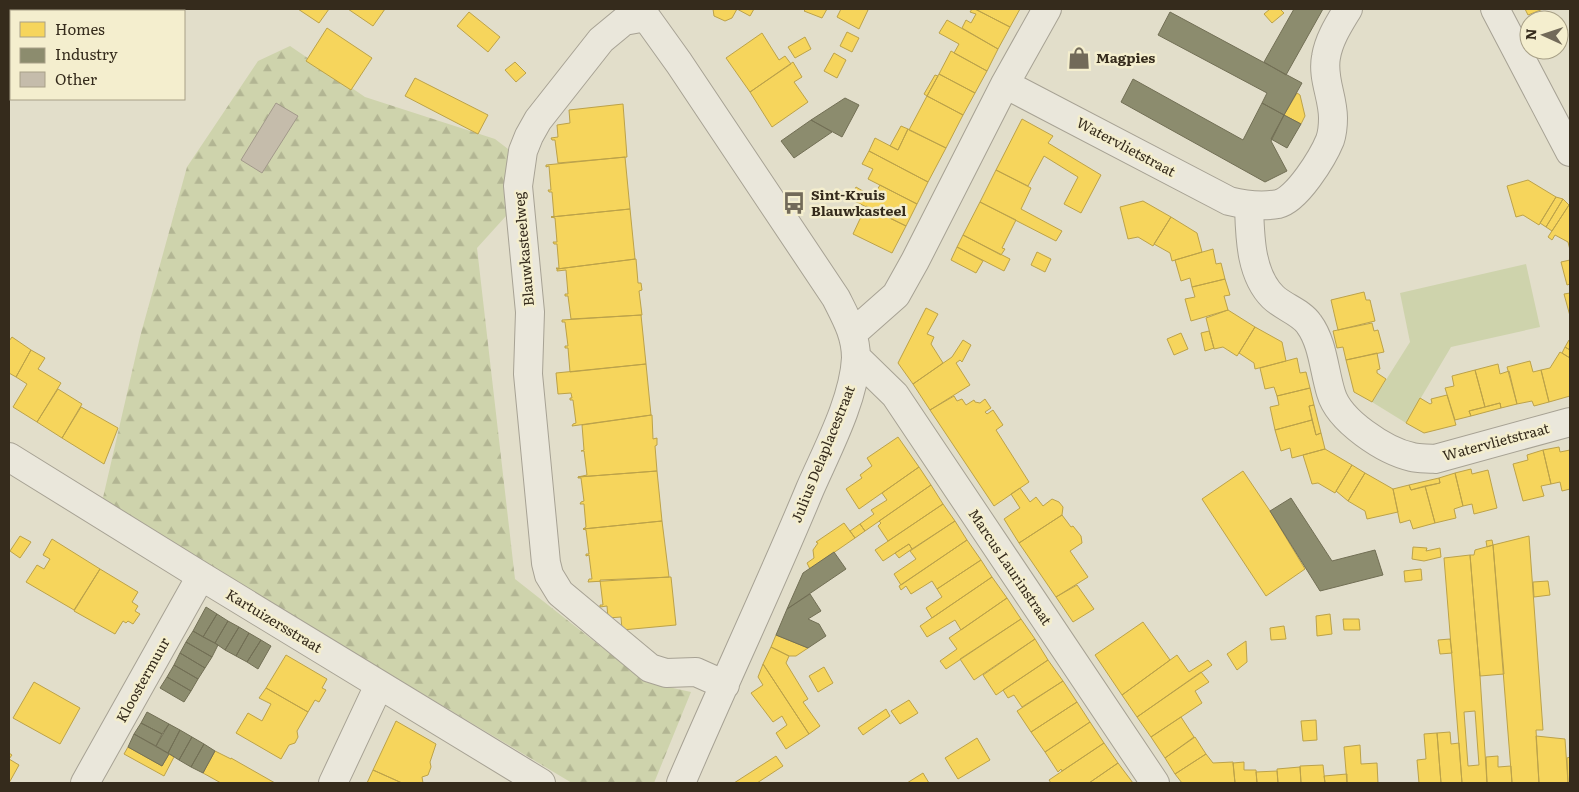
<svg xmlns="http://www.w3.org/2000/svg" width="1579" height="792" font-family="Literata,serif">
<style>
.green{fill:#ced3ac}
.forest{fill:url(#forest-firs)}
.homes{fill:#f6d55c;stroke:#bca249;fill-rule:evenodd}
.industry{fill:#8c8c6e;stroke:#726f55}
.building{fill:#c5bcab;stroke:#a2998a}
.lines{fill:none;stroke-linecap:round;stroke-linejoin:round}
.minor-casing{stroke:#a7a294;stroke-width:30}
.minor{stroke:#eae7db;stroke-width:28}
.labels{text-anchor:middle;stroke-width:5;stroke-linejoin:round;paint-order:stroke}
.poi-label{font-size:14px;font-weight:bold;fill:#352b1c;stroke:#f4eece;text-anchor:start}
.street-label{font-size:14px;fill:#352b1c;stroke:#f4eece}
</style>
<defs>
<pattern id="forest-firs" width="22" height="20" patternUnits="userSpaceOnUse" patternTransform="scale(1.25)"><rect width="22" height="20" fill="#ced3ac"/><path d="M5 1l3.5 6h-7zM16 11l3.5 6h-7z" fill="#b2b593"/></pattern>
</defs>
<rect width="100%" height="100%" fill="#e2deca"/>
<path class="green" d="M 1526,264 L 1540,327 L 1451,347 L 1406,423 L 1372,402 L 1410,342 L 1400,293 Z"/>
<path class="forest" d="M 290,46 L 365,97 L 495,139 L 512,152 L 506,216 L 477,248 L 515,579 L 646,682 L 691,692 L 654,783 L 572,783 L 102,502 L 140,337 L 187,167 L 258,61 Z"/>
<path class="homes" d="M 298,9 L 329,9 L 319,23 Z
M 348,9 L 385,9 L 373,26 Z
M 713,9 L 737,9 L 732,18 L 725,21 L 714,16 Z
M 737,9 L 754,9 L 750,16 Z
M 806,9 L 827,9 L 822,18 L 804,11 Z
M 841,9 L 865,9 L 868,10 L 859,29 L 837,17 Z
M 972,9 L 975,9 L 1010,27 L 998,49 L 962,28 L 966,20 L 971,23 L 976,14 L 970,12 Z
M 975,9 L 1020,9 L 1010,27 Z
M 1270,9 L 1280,9 L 1284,13 L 1272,23 L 1264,14 Z
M 1525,9 L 1543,9 L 1528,15 Z
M 469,12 L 500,37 L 488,52 L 457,26 Z
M 947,20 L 998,49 L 987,71 L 954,53 L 959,44 L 939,33 Z
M 327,28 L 372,58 L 351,90 L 306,61 Z
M 847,32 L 859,38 L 852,52 L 840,46 Z
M 762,33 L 779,60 L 785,56 L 791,64 L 750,92 L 726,58 Z
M 805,37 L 811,49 L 795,58 L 788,47 Z
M 951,51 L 987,71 L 975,93 L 939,74 Z
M 834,53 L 846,60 L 837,78 L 824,71 Z
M 515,62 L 526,73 L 516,82 L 505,70 Z
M 793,62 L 802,77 L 794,82 L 808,102 L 772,127 L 750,92 Z
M 939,74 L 975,93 L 963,115 L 927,96 Z
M 935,75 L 938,76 L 927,96 L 924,94 Z
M 415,78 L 488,115 L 478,134 L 405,96 Z
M 1297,93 L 1300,95 L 1305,116 L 1301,124 L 1284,115 Z
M 927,96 L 963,115 L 946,148 L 909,130 Z
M 623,104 L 627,157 L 558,163 L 555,140 L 552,140 L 551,138 L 558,137 L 557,125 L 570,123 L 569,110 Z
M 1022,119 L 1053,136 L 1048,143 L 1101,175 L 1081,213 L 1064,204 L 1078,177 L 1044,156 L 1028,186 L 996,170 Z
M 901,126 L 908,129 L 898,150 L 890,146 Z
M 908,129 L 946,148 L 928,182 L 869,151 L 875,138 L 898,150 Z
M 869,151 L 928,182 L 917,204 L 868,179 L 873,169 L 862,164 Z
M 625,157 L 630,209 L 551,217 L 554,216 L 552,192 L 549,192 L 548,190 L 551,190 L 549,166 L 546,167 L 546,165 Z
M 996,170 L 1031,188 L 1021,209 L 1062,231 L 1056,241 L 980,202 Z
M 1528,180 L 1556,197 L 1539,225 L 1523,215 L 1516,217 L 1507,186 Z
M 880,185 L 917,204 L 906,226 L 850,199 L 856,187 L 873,197 Z
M 1556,197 L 1563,199 L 1546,227 L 1540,223 Z
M 1563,199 L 1569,205 L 1552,231 L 1546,227 Z
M 1143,201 L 1171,217 L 1153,246 L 1138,237 L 1128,239 L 1120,207 Z
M 980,202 L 1016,220 L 1002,248 L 1005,249 L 1001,255 L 963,235 Z
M 1569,205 L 1570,206 L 1570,250 L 1568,242 L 1555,235 L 1552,240 L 1548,237 Z
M 866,206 L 906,226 L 892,253 L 853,234 Z
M 630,209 L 635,259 L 557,269 L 556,268 L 559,268 L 557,244 L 554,244 L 553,242 L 557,242 L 555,218 L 551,217 Z
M 1171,217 L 1197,233 L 1202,252 L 1172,261 L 1170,253 L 1154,244 Z
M 963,235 L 1010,259 L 1004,271 L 957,247 Z
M 957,247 L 983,261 L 976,273 L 951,260 Z
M 1213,249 L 1216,264 L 1221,263 L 1225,279 L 1192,287 L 1190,278 L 1181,281 L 1175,260 Z
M 1037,252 L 1051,259 L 1045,272 L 1031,265 Z
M 636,259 L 638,283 L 641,283 L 642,290 L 639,291 L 642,315 L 571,319 L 568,296 L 565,296 L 565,294 L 568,294 L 566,270 L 557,271 L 557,269 Z
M 1570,260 L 1570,284 L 1567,285 L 1561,262 Z
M 1225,279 L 1230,295 L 1224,296 L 1228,310 L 1191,321 L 1185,299 L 1195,297 L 1192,287 Z
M 1364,292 L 1366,300 L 1370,300 L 1375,321 L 1338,330 L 1331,300 Z
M 1570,293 L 1570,316 L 1564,294 Z
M 926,308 L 938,314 L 927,334 L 934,337 L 931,344 L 943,363 L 913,384 L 898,363 Z
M 1228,310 L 1255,327 L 1237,356 L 1223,347 L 1214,349 L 1206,318 Z
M 641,315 L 646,364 L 570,372 L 568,348 L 565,348 L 565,346 L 568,346 L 565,322 L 562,322 L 562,320 Z
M 1372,323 L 1374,331 L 1378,330 L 1384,352 L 1346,360 L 1343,347 L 1337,348 L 1333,331 Z
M 1255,327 L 1282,342 L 1286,361 L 1255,369 L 1254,363 L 1239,353 Z
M 1209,331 L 1214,348 L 1205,351 L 1201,333 Z
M 1181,333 L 1188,349 L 1174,355 L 1167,339 Z
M 12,337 L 31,350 L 16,377 L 9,373 L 9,341 Z
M 963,340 L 971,345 L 962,362 L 960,360 L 956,363 L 970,385 L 930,410 L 913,384 L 952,357 Z
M 1569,340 L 1570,340 L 1570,350 L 1565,347 Z
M 1565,347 L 1570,350 L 1570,358 L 1562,353 Z
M 31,350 L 45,358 L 38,369 L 61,383 L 37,422 L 13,407 L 27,384 L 16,377 Z
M 1560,352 L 1570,358 L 1570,396 L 1549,402 L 1541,370 L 1550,368 Z
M 1377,353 L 1380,369 L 1377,370 L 1377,373 L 1386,379 L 1372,402 L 1354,392 L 1346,360 Z
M 1297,358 L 1300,373 L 1306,372 L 1310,388 L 1277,396 L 1274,387 L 1265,389 L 1260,368 Z
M 1530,361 L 1533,372 L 1541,370 L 1549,402 L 1534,406 L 1532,401 L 1517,404 L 1507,367 Z
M 646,364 L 651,415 L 572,426 L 573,424 L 576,423 L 573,400 L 570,400 L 570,398 L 572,398 L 571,393 L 558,394 L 556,373 Z
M 1498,364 L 1500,374 L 1509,371 L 1517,404 L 1501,408 L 1500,403 L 1485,407 L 1475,370 Z
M 1475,370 L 1485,407 L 1469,411 L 1471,416 L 1455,420 L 1445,388 L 1454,386 L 1452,376 Z
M 1310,388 L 1314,405 L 1309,406 L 1312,420 L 1275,430 L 1270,407 L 1279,405 L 1277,396 Z
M 58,389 L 82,404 L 62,438 L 37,422 Z
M 1447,395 L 1456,425 L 1424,433 L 1406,423 L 1420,398 L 1430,404 L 1432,403 L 1431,399 Z
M 954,396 L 957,401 L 962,399 L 966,405 L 974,400 L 975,402 L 980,403 L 985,399 L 991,408 L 985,412 L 987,414 L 993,410 L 1003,425 L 996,430 L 1029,482 L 994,506 L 930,410 Z
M 1500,403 L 1501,408 L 1471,416 L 1469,411 Z
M 1314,405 L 1321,433 L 1316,435 L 1309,406 Z
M 81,407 L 118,428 L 104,464 L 62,438 Z
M 652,415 L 653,439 L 657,438 L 657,445 L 655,446 L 657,471 L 578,477 L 587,475 L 584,451 L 581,451 L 584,450 L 582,425 Z
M 1312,420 L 1316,435 L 1321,433 L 1325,449 L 1292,458 L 1290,448 L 1281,451 L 1275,430 Z
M 898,437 L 919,467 L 859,509 L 846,489 L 862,478 L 860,475 L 872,466 L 867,458 Z
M 1559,447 L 1560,452 L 1570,450 L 1570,489 L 1562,491 L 1560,482 L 1551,484 L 1543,450 Z
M 1325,449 L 1352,465 L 1335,493 L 1318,483 L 1312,484 L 1303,455 Z
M 1543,450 L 1551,484 L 1541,486 L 1544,496 L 1523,501 L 1513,464 L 1528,460 L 1527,455 Z
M 1352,465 L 1365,473 L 1348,501 L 1336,491 Z
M 919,467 L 931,485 L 865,531 L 860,524 L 874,514 L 871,510 L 887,500 L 882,493 Z
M 1471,469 L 1472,474 L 1488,470 L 1497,508 L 1474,514 L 1472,504 L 1463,506 L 1455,473 Z
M 657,471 L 662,521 L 583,529 L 586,527 L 584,504 L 580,504 L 581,502 L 584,501 L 581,478 L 578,478 L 578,477 Z
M 1243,471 L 1270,511 L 1305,569 L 1266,596 L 1202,499 Z
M 1365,473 L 1393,489 L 1398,512 L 1367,519 L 1365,511 L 1348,501 Z
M 1455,473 L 1463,506 L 1454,509 L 1456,518 L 1435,523 L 1425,486 L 1440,483 L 1439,478 Z
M 1439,478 L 1440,483 L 1411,490 L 1409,485 Z
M 931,485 L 943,504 L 888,541 L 878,526 L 881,523 L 879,521 Z
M 1409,485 L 1411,490 L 1425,486 L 1435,523 L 1413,529 L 1410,520 L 1400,523 L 1393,489 Z
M 1020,488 L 1030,502 L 1036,497 L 1043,506 L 1052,499 L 1059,502 L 1063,507 L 1062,515 L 1019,543 L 1004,519 L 1020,508 L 1011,494 Z
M 943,504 L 955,521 L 912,549 L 909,544 L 883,561 L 875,550 Z
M 1062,515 L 1071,527 L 1073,526 L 1081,536 L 1082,543 L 1070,551 L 1088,577 L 1056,597 L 1019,543 Z
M 662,521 L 669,577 L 588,582 L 589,579 L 592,579 L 589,555 L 586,556 L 586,554 L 589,554 L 586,530 L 583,529 Z
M 955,521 L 967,540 L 901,585 L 894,574 L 916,559 L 910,551 Z
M 844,523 L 855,538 L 810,569 L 807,563 L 814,558 L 813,550 L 818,543 L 816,542 Z
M 860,524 L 865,531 L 855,538 L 850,531 Z
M 20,536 L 31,542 L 20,558 L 10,551 Z
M 1529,536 L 1543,730 L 1536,730 L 1539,783 L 1512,783 L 1493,545 Z
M 52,539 L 100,569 L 74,610 L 26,582 L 37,565 L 44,569 L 50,559 L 43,555 Z
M 967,540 L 981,560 L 937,589 L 932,581 L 911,594 L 906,586 L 901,590 L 899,586 Z
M 1492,540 L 1493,545 L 1487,547 L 1486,541 Z
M 909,544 L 912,549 L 899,558 L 895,553 Z
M 1493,545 L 1504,674 L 1480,676 L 1470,555 L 1474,555 L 1475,550 Z
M 1413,547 L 1427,548 L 1426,551 L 1440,548 L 1441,557 L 1424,561 L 1412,559 Z
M 1470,555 L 1480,676 L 1487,783 L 1462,783 L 1444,558 ZM 1475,711 L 1479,765 L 1468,766 L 1464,712 Z
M 981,560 L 992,577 L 932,618 L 926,608 L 942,597 L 937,589 Z
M 100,569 L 138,592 L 132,602 L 138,606 L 135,611 L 140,614 L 133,624 L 128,621 L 126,623 L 123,621 L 115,634 L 74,611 Z
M 1421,569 L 1422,580 L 1405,582 L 1404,571 Z
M 671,577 L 676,625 L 622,630 L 621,617 L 608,618 L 607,606 L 600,607 L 600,605 L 603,605 L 600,580 Z
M 992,577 L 1007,598 L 961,630 L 955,620 L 927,637 L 920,626 Z
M 1548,581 L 1550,595 L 1534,597 L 1533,582 Z
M 1077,585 L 1094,609 L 1073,622 L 1056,597 Z
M 1007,598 L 1021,619 L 946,669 L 940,661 L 957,649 L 949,638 Z
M 1330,614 L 1332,634 L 1317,636 L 1316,616 Z
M 1021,619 L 1035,639 L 974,680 L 960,659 Z
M 1343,619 L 1359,619 L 1360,630 L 1344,630 Z
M 1143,622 L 1170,660 L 1122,695 L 1095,655 Z
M 1284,626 L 1286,639 L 1271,640 L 1270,628 Z
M 776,635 L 808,648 L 796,656 L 789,656 L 771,647 Z
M 1035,639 L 1048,660 L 996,695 L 983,675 Z
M 1450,639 L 1452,653 L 1440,654 L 1438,640 Z
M 1246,641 L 1247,662 L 1237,670 L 1227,654 Z
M 771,647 L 789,656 L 786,663 L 808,699 L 803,702 L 820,726 L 809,734 L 763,664 Z
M 286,655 L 327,679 L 322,688 L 326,690 L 319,702 L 315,700 L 308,712 L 266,688 Z
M 1177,655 L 1189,672 L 1208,660 L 1212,665 L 1137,717 L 1122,695 Z
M 1048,660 L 1063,681 L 1022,707 L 1014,695 L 1008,698 L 1003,690 Z
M 763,664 L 809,734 L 786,749 L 776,733 L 787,725 L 782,716 L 773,722 L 751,693 L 763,685 L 758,677 Z
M 824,667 L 833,683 L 818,692 L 809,676 Z
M 1201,672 L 1209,682 L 1195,691 L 1202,703 L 1151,737 L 1137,717 Z
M 1063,681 L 1077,702 L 1031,732 L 1017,711 Z
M 34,682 L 80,708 L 60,744 L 13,718 Z
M 266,688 L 308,712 L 297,731 L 298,737 L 295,743 L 289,745 L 281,759 L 236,733 L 248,713 L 262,721 L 271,704 L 259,698 Z
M 909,700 L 918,713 L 900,724 L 891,711 Z
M 1077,702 L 1090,722 L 1045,752 L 1031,732 Z
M 886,709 L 890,716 L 863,735 L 858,728 Z
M 1181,717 L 1194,737 L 1165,758 L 1151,737 Z
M 1316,720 L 1317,740 L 1303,741 L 1301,721 Z
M 396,721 L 436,744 L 430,762 L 431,767 L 428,775 L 422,777 L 423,783 L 402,783 L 373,770 Z
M 1090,722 L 1104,743 L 1062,771 L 1061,769 L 1058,772 L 1045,752 Z
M 1450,732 L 1451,744 L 1459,743 L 1462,783 L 1441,783 L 1437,733 Z
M 1437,733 L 1441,783 L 1419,783 L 1417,760 L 1426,759 L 1424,734 Z
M 1536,736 L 1565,739 L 1568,783 L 1539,783 Z
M 1195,737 L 1206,754 L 1175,774 L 1165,758 Z
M 977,738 L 990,760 L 958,779 L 945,758 Z
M 1104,743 L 1118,763 L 1089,783 L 1051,783 L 1049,780 Z
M 1360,745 L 1361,764 L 1377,763 L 1378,783 L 1347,783 L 1344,747 Z
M 128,747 L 162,766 L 169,754 L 174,757 L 164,776 L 124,754 Z
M 215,751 L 231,759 L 231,758 L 275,783 L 221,783 L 203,773 Z
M 9,753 L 12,755 L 9,759 L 19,765 L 9,783 Z
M 1206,754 L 1213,763 L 1233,762 L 1235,783 L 1182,783 L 1175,774 Z
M 776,756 L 783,766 L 757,783 L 734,783 Z
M 1498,756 L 1498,767 L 1511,766 L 1512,783 L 1487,783 L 1486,757 Z
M 1570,757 L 1570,783 L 1568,783 L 1567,758 Z
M 1244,762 L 1244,770 L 1256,770 L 1257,783 L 1235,783 L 1233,763 Z
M 1118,763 L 1133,783 L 1089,783 Z
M 1323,765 L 1325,783 L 1301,783 L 1300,766 Z
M 1300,767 L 1301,783 L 1278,783 L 1277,769 Z
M 373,770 L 402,783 L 367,783 Z
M 1277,771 L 1278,783 L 1257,783 L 1256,772 Z
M 923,773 L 929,783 L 907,783 Z
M 1347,774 L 1347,783 L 1325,783 L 1324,776 Z"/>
<path class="industry" d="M 1294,9 L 1323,9 L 1286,75 L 1264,62 Z
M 1170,12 L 1302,83 L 1284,115 L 1262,103 L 1267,93 L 1158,35 Z
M 1133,79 L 1243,140 L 1262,103 L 1284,115 L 1271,141 L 1287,171 L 1265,182 L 1121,102 Z
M 845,98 L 859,105 L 842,137 L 811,120 Z
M 1284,115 L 1301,124 L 1287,148 L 1271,139 Z
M 811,120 L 832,132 L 794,158 L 781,141 Z
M 1291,498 L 1332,561 L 1375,550 L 1383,575 L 1320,591 L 1270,511 Z
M 834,552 L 846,569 L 787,609 L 803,573 Z
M 810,594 L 821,611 L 808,619 L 819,624 L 826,636 L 808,648 L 776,635 L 787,609 Z
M 206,607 L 217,614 L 203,637 L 193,631 Z
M 217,614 L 228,621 L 215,643 L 203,637 Z
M 228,621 L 239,627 L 225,650 L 215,643 Z
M 239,627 L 249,633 L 236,656 L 225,650 Z
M 193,631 L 218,645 L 212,657 L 186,642 Z
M 249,633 L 261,640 L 247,662 L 236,656 Z
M 261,640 L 271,646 L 258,669 L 247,662 Z
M 186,642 L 212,657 L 205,668 L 180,653 Z
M 180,653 L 205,668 L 198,679 L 174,665 Z
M 174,665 L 198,679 L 191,691 L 167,677 Z
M 167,677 L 191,691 L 184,702 L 160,688 Z
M 147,712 L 169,724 L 162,734 L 141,723 Z
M 141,723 L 162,734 L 156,746 L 134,734 Z
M 169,724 L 180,730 L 168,753 L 156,746 Z
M 180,730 L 192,737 L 179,760 L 168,753 Z
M 134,734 L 169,754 L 162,766 L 128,747 Z
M 192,737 L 204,744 L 191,767 L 179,760 Z
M 204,744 L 215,751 L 203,773 L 191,767 Z"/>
<path class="building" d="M 276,103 L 298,116 L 262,173 L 241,160 Z"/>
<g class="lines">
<defs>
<path id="minor" d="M 1495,9 L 1570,152
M 646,17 L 679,63 L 836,298 C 846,318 856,335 856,358 C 854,400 827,450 810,489 C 769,588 723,685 681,783
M 646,17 L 624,21 L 601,40 L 538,120 L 529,136 L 523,151 L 518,186 L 530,312 L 528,374 L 546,563 L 549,575 L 560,593 L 650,668 L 666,673 L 696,672 L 725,685
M 1005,84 L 1229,201 C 1245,205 1261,207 1278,204 C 1297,200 1323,157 1330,140 C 1332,134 1333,124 1333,118 C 1333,97 1322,78 1326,57 C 1329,39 1339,24 1348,9
M 1249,206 C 1250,236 1250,274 1273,297 C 1283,307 1301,312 1309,324 C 1323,343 1324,371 1331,393 C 1339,421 1385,451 1412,457 C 1419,459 1428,458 1435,459 L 1570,422
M 853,333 L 896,295 L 915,261 L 1005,84 L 1047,9
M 856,357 L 895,395 L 1155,783
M 9,457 L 201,576 L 541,783
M 85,783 L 201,576
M 333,783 L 379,685"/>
</defs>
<use href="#minor" class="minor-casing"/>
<use href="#minor" class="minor"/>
</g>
<defs>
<symbol id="shop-bare" viewBox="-9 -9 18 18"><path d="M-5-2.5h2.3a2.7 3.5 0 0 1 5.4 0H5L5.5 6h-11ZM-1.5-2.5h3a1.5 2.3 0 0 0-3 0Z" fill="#726a59" stroke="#f4eece" stroke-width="2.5" paint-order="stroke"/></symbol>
<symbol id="bus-bare" viewBox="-9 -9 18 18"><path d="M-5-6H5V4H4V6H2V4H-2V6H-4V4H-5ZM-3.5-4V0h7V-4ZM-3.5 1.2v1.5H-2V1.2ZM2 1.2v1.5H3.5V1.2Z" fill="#726a59" stroke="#f4eece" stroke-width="2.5" paint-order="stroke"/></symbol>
</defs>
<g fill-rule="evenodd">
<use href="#shop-bare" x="1063" y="42" width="32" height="32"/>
<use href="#bus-bare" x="778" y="187" width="32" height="32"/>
</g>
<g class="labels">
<g class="poi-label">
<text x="1096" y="63">Magpies</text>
<text x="811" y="200">Sint-Kruis<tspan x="811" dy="16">Blauwkasteel</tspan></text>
</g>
<g class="street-label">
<text transform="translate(1126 147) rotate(28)" y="5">Watervlietstraat</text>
<text transform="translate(524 249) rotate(-95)" y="5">Blauwkasteelweg</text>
<text transform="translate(1496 442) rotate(-15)" y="5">Watervlietstraat</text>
<text transform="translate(823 454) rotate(-68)" y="5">Julius Delaplacestraat</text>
<text transform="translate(1010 567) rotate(56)" y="5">Marcus Laurinstraat</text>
<text transform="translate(274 621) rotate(31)" y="5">Kartuizersstraat</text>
<text transform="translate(143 680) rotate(-61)" y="5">Kloostermuur</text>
</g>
</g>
<rect width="1579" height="792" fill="none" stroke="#352b1c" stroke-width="20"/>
<rect x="10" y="10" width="175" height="90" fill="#f4eece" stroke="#a8a087"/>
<rect x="20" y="22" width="25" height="15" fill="#f6d55c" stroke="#a8a087"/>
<text x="55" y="35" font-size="15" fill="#352b1c">Homes</text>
<rect x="20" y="48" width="25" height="15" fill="#8c8c6e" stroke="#a8a087"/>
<text x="55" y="60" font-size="15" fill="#352b1c">Industry</text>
<rect x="20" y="72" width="25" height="15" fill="#c5bcab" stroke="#a8a087"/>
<text x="55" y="85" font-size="15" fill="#352b1c">Other</text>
<g transform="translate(1544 35) rotate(273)"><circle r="24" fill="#f4eece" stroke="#a8a087"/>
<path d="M0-4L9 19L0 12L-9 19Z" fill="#726a59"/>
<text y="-8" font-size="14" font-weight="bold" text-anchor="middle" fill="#352b1c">N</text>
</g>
</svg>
